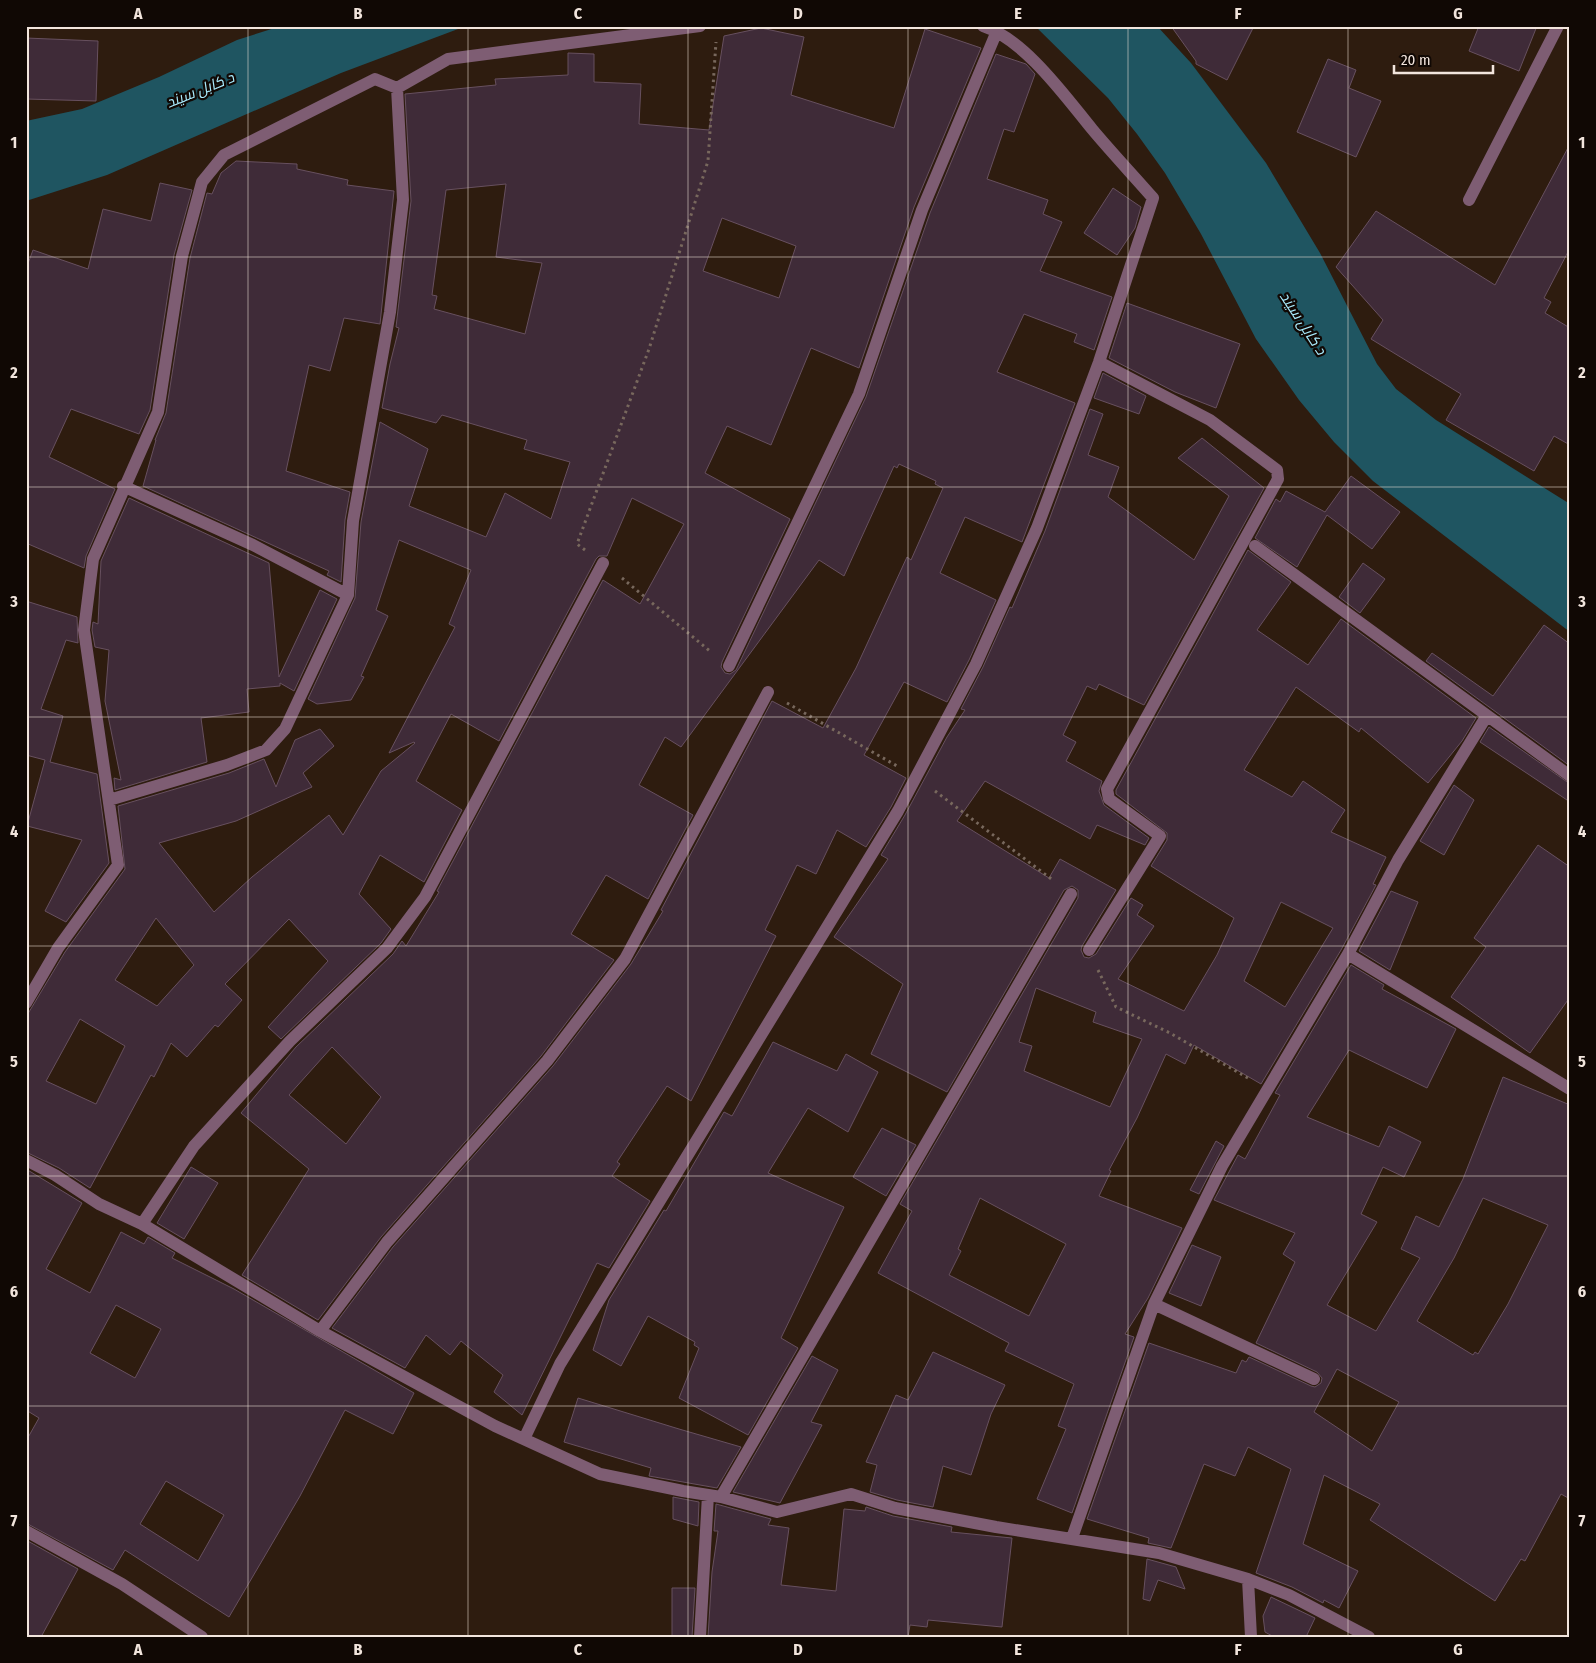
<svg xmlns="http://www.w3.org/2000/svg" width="1596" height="1663" font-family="'Fira Sans Condensed',Cairo,sans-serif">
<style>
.water{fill:#1f5561}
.building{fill:#3f2b38;stroke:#67505f;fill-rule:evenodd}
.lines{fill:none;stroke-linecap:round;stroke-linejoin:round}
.path{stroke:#78685d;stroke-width:3;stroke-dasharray:2.5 4;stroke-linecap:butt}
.minor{stroke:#7e5d73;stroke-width:12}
.grid{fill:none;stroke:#f2e5dd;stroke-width:1;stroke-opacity:0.55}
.labels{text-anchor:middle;stroke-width:4.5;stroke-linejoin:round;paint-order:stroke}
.water-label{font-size:15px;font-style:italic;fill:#aaedff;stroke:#100804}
.neatline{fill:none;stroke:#f2e5dd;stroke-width:2}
.grid-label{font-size:16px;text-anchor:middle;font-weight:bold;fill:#f2e5dd}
</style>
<rect width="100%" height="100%" fill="#2e1c0f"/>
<path class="water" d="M 281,26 L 466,26 L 341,73 L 107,175 L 26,201 L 26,121 L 82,109 L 159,77 L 237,40 Z
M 1035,26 L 1157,26 L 1191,63 L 1266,163 L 1320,253 L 1377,364 L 1396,389 L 1436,420 L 1570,504 L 1570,632 L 1373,481 L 1334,442 L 1299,400 L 1256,339 L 1201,234 L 1165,173 L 1137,134 L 1108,98 Z"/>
<path class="building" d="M 1171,26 L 1254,26 L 1227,80 L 1196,64 L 1196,61 Z
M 1479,26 L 1537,26 L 1519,71 L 1469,51 Z
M 761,28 L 804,37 L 791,95 L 894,128 L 925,29 L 981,48 L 914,207 L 859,368 L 811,348 L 771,445 L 727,426 L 705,473 L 790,519 L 722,662 L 721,667 L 725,673 L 730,674 L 736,670 L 866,397 L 930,213 L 996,54 L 1026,64 L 1035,74 L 1014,132 L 1004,129 L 987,179 L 1048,200 L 1043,214 L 1062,222 L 1040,271 L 1112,297 L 1094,350 L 1074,342 L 1077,334 L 1024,314 L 997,372 L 1075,403 L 1022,542 L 965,517 L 940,573 L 996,600 L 969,660 L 947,702 L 904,682 L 864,755 L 906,778 L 891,807 L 866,847 L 837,830 L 816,874 L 797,865 L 765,930 L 776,936 L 691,1101 L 667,1086 L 617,1162 L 620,1164 L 612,1176 L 650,1201 L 609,1268 L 597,1263 L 522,1415 L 494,1392 L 503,1375 L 461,1341 L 450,1355 L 426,1335 L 405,1368 L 332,1328 L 393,1247 L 553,1066 L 631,964 L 663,911 L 661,910 L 772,701 L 823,728 L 856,668 L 907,557 L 911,560 L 943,488 L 935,484 L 936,481 L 899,464 L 897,468 L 894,466 L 844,576 L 819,560 L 681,747 L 665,737 L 639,785 L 693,815 L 648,899 L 606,875 L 571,934 L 614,960 L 541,1056 L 381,1237 L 318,1320 L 242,1275 L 309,1169 L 241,1113 L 296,1047 L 393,954 L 402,941 L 406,946 L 439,892 L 437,891 L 603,580 L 640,604 L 684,524 L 632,498 L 607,556 L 599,556 L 596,559 L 499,741 L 451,714 L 416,781 L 462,810 L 424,882 L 380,855 L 359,894 L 391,929 L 381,943 L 281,1039 L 268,1027 L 328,961 L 289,919 L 225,984 L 242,1000 L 218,1027 L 215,1025 L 187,1057 L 171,1043 L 154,1077 L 151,1075 L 90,1188 L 59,1168 L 26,1152 L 26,1017 L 65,952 L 125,869 L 118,806 L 229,773 L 264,759 L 276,787 L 295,740 L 320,729 L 334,746 L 303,773 L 312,787 L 236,821 L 159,843 L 214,912 L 252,877 L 329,815 L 343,835 L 381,771 L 415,743 L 414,742 L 389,753 L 455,627 L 449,624 L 471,570 L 399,540 L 376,610 L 388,616 L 361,676 L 364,677 L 351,700 L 317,704 L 308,699 L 355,598 L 361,522 L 380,422 L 428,449 L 409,506 L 486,537 L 505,493 L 551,519 L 570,462 L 524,449 L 527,440 L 442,415 L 436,423 L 382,408 L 390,364 L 399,328 L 396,327 L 411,201 L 405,94 L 496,85 L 495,79 L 568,75 L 568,53 L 594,54 L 594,82 L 641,84 L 639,124 L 709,130 L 724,36 ZM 506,184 L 496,257 L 542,263 L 525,334 L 434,309 L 437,296 L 432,295 L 446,190 ZM 722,218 L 796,246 L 779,298 L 703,271 ZM 156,918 L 194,965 L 157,1006 L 115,980 ZM 80,1019 L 125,1046 L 96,1104 L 46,1081 ZM 332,1047 L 381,1097 L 346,1144 L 289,1095 Z
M 26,38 L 98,41 L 96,101 L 26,99 Z
M 1328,59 L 1356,70 L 1349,88 L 1381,101 L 1356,157 L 1297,132 Z
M 1570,144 L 1570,248 L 1544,298 L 1551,302 L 1545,313 L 1570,328 L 1570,445 L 1554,436 L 1534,471 L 1446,420 L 1461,394 L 1371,339 L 1383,320 L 1336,267 L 1376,211 L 1495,285 Z
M 236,161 L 297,164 L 297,169 L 348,180 L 347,185 L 394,191 L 380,324 L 344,318 L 330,371 L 309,365 L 286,471 L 350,492 L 345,520 L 341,582 L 327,575 L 329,571 L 143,486 L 156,440 L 155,440 L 166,413 L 190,258 L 207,193 L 212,194 L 221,173 Z
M 160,183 L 192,190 L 174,255 L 150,410 L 139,434 L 71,409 L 49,457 L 115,489 L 86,556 L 84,568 L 26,543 L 26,269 L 33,250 L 88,269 L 103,209 L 151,221 Z
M 1113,188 L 1141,207 L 1135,228 L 1117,255 L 1084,233 Z
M 1127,303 L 1240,344 L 1216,408 L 1175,392 L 1109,358 Z
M 1103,373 L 1146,396 L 1139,414 L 1094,398 Z
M 1090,409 L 1103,414 L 1088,455 L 1119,467 L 1108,497 L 1194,560 L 1229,496 L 1178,458 L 1202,438 L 1264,488 L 1144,705 L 1099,684 L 1096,690 L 1087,686 L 1063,735 L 1076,742 L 1066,761 L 1102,781 L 1099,791 L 1104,805 L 1149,838 L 1145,845 L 1097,825 L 1090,839 L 985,781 L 957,821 L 1049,878 L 1060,859 L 1116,890 L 1082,946 L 1081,950 L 1084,957 L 1089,958 L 1096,954 L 1131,898 L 1143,905 L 1137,915 L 1154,926 L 1118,979 L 1184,1011 L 1217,955 L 1234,918 L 1151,866 L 1167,840 L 1167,833 L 1116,794 L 1116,790 L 1248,550 L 1291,582 L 1257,630 L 1308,665 L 1341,619 L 1476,718 L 1462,741 L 1428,783 L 1361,728 L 1359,732 L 1296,687 L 1244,770 L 1292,797 L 1303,781 L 1345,810 L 1331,832 L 1386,857 L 1373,884 L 1376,885 L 1341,950 L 1261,1084 L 1194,1045 L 1185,1064 L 1166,1054 L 1137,1118 L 1109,1170 L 1111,1171 L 1099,1196 L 1182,1228 L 1148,1298 L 1125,1334 L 1134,1337 L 1072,1513 L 1037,1499 L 1066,1429 L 1058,1426 L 1074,1384 L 1005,1351 L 1009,1343 L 878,1273 L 912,1211 L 900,1204 L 1078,898 L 1078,890 L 1072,886 L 1064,890 L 947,1092 L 871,1054 L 903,984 L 834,937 L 888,859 L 881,855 L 905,815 L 947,737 L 965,710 L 961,709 L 983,667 L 1010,607 L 1012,608 L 1045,531 ZM 1281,902 L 1333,928 L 1285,1007 L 1244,981 ZM 1036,988 L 1096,1012 L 1093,1022 L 1142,1039 L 1110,1107 L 1024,1071 L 1032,1046 L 1019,1042 ZM 980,1198 L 1066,1244 L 1029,1316 L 949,1275 L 961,1251 L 958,1249 Z
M 1351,476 L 1400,512 L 1372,549 L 1327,515 L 1297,567 L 1255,538 L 1276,499 L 1280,502 L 1286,491 L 1325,512 Z
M 129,498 L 269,563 L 279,677 L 320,590 L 337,599 L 294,691 L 280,683 L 280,686 L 247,689 L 249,712 L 201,718 L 207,762 L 115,790 L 114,778 L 121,780 L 105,701 L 109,650 L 95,647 L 92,630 L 93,622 L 98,624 L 101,561 Z
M 1363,563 L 1385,579 L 1360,613 L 1339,597 Z
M 26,601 L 77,617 L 78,643 L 66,640 L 41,709 L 63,716 L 50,762 L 97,774 L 109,863 L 66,922 L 45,911 L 82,840 L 27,826 L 45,760 L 26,755 Z
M 1544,625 L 1570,644 L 1570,766 L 1426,661 L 1432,653 L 1493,696 Z
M 1489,727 L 1570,784 L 1570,802 L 1480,742 Z
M 1454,785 L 1474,800 L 1444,855 L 1420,841 Z
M 1538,845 L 1570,867 L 1570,997 L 1530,1053 L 1451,997 L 1486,947 L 1474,938 Z
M 1391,891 L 1418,902 L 1390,970 L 1359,951 Z
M 1351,965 L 1384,985 L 1382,989 L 1456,1029 L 1427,1088 L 1349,1050 L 1307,1117 L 1379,1147 L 1389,1126 L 1421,1142 L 1404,1177 L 1383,1167 L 1361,1214 L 1377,1222 L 1327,1305 L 1376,1331 L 1420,1258 L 1401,1249 L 1416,1216 L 1439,1227 L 1463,1179 L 1503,1077 L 1570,1105 L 1570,1499 L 1561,1494 L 1525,1561 L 1521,1559 L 1495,1601 L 1370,1520 L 1380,1504 L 1324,1475 L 1303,1544 L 1358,1571 L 1339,1608 L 1324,1600 L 1323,1603 L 1292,1587 L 1256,1573 L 1291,1469 L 1248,1447 L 1235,1476 L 1204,1464 L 1171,1548 L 1148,1543 L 1149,1538 L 1087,1519 L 1149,1343 L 1236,1373 L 1242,1360 L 1246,1362 L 1249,1357 L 1311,1386 L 1315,1387 L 1321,1383 L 1322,1378 L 1317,1372 L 1256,1343 L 1295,1262 L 1283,1254 L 1295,1233 L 1214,1200 L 1238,1155 L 1245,1159 L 1280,1095 L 1275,1093 ZM 1483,1198 L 1548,1225 L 1508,1304 L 1478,1354 L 1475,1352 L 1473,1355 L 1417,1321 L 1454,1258 ZM 1337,1369 L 1399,1402 L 1372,1451 L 1314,1412 Z
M 773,1042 L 837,1071 L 846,1054 L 878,1072 L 848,1132 L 808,1108 L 768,1173 L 844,1207 L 781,1338 L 798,1348 L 748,1435 L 679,1398 L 699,1348 L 694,1345 L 695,1342 L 648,1316 L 621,1366 L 593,1350 L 609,1300 L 664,1210 L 666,1211 L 724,1112 L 732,1116 Z
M 882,1128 L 916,1145 L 886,1196 L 853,1177 Z
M 1216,1141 L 1224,1146 L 1199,1194 L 1190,1190 Z
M 191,1167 L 218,1183 L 184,1239 L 157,1223 Z
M 26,1169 L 82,1203 L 46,1269 L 90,1293 L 121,1232 L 144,1244 L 148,1237 L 175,1253 L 172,1258 L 234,1289 L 414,1393 L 393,1434 L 345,1410 L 300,1496 L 229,1617 L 125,1550 L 113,1570 L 26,1523 L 26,1441 L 39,1418 L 26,1410 ZM 116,1305 L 161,1329 L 135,1378 L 90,1353 ZM 166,1481 L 224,1515 L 198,1561 L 140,1524 Z
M 1192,1245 L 1221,1257 L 1201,1306 L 1169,1293 Z
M 933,1352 L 1005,1385 L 991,1414 L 971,1475 L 943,1466 L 933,1507 L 897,1500 L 870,1492 L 877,1465 L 866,1462 L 896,1395 L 908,1400 Z
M 812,1356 L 838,1370 L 811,1422 L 822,1425 L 780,1503 L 733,1492 Z
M 578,1398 L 679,1429 L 741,1447 L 717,1488 L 649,1476 L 651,1468 L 564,1442 Z
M 673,1497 L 699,1502 L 698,1526 L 673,1519 Z
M 716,1504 L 771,1519 L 768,1525 L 789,1528 L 781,1585 L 836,1591 L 844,1509 L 865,1511 L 866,1507 L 893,1516 L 952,1527 L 951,1532 L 1012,1538 L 1002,1627 L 928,1620 L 927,1627 L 910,1625 L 908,1637 L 708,1637 L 712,1572 L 718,1531 L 714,1531 Z
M 26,1540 L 78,1569 L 41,1637 L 26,1637 Z
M 1147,1559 L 1176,1567 L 1185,1589 L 1158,1580 L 1150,1601 L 1143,1599 Z
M 672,1588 L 695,1588 L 692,1637 L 672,1637 Z
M 1271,1597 L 1315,1618 L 1306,1637 L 1274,1637 L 1265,1632 L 1263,1616 Z"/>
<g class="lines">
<path class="path" d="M 585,550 L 577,544 L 649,349 L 708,161 L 716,42
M 622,578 L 711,652
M 787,703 L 897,766
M 935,791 L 1054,881
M 1098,970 L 1116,1007 L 1170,1033 L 1248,1078"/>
<path class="minor" d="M 1469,200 L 1558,26
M 123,486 L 253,545 L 348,595
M 1255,546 L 1570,776
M 729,666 L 859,394 L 922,210 L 997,31
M 109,800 L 227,765 L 266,750 L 285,729 L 348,595 L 353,521 L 390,312 L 403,200 L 397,88
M 1089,950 L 1160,836 L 1109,799 L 1107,789 L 1278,479 L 1277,470 L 1210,420 L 1099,362
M 1348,954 L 1570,1089
M 26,1003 L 58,948 L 118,865 L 84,630 L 93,559 L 158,412 L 182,256 L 202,182 L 224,155 L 375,79 L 397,88 L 448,59 L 700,26
M 26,1160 L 55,1175 L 99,1204 L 142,1224 L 320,1331 L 495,1426 L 600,1474 L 683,1491 L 721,1497 L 777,1512 L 851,1494 L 895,1508 L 996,1527 L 1159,1553 L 1248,1579 L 1289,1595 L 1369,1637
M 142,1224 L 194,1146 L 290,1041 L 387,948 L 425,897 L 603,563
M 1154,1304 L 1314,1379
M 320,1331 L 387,1242 L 547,1061 L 625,959 L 768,692
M 524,1439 L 560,1364 L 898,811 L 976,664 L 1037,528 L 1099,362 L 1153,198 C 1133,175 1112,153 1092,129 C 1065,96 1024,39 983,26
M 721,1497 L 1071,894
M 26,1531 L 122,1584 L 202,1637
M 1072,1538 L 1154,1304 L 1222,1166 L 1348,954 L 1398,860 L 1486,717
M 1248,1579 L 1251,1637
M 700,1637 L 708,1495"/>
</g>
<path class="grid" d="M 248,26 L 248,1637M 468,26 L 468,1637M 688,26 L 688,1637M 908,26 L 908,1637M 1128,26 L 1128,1637M 1348,26 L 1348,1637M 26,257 L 1570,257M 26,487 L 1570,487M 26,717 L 1570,717M 26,946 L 1570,946M 26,1176 L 1570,1176M 26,1406 L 1570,1406"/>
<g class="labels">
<g class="water-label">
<text transform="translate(200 90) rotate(-22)" y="5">د کابل سيند</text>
<text transform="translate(1303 323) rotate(57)" y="5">د کابل سيند</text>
</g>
</g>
<rect width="1596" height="1663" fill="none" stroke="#100804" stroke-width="55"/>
<path d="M1394 65v8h99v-8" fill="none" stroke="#f2e5dd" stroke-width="2.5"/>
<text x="1401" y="65" font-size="15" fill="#f2e5dd" stroke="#100804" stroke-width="4" paint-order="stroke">20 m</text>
<rect x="28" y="28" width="1540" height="1608" class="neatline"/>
<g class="grid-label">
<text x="138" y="19">A</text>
<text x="358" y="19">B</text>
<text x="578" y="19">C</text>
<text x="798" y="19">D</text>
<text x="1018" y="19">E</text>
<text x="1238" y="19">F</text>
<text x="1458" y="19">G</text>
<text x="14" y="148">1</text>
<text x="1582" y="148">1</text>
<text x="14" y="378">2</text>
<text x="1582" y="378">2</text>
<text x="14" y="607">3</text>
<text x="1582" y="607">3</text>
<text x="14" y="837">4</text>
<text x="1582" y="837">4</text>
<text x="14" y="1067">5</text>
<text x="1582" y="1067">5</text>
<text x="14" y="1297">6</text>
<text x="1582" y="1297">6</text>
<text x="14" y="1526">7</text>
<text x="1582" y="1526">7</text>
<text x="138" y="1655">A</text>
<text x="358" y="1655">B</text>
<text x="578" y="1655">C</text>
<text x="798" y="1655">D</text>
<text x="1018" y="1655">E</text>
<text x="1238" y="1655">F</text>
<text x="1458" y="1655">G</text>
</g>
</svg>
